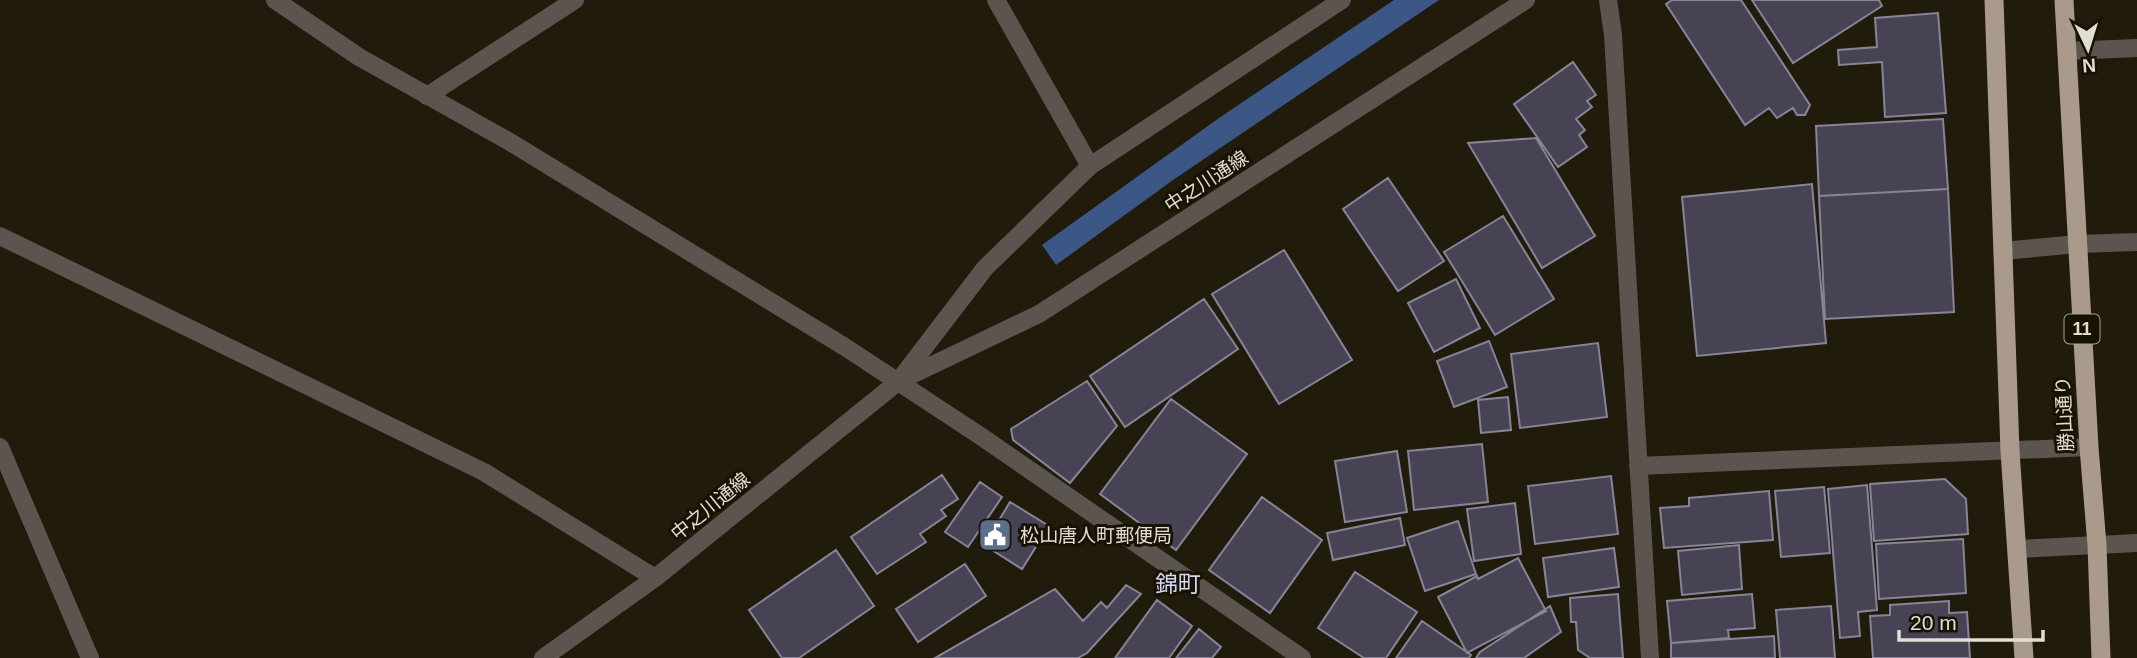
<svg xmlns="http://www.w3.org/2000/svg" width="2137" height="658" font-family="Helvetica,'Noto Sans JP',sans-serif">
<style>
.water{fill:#3c5686}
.building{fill:#474355;stroke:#878497;stroke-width:2}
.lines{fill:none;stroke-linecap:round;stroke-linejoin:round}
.minor{stroke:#5c554f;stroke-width:18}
.tertiary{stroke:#5c554f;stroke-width:18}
.trunk{stroke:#aa9a8c;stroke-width:19}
.labels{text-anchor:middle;stroke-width:6;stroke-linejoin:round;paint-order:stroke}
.shield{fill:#181203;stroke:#a5a195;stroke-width:2}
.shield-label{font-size:18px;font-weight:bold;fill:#e2ded3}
.street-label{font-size:19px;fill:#e2ded3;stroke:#181203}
.poi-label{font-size:19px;fill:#e2ded3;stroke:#181203;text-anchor:start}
.quarter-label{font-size:23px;fill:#d4d7f4;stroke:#181203}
</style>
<rect width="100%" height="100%" fill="#211b0b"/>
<path class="water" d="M 1394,0 L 1439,0 L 1173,180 L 1056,265 L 1042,245 L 1219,118 Z"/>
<path class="building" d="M 1672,0 L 1741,0 L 1810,105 L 1805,115 L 1797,115 L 1793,108 L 1777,118 L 1769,108 L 1745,125 L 1666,4 Z
M 1752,0 L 1879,0 L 1882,6 L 1793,63 Z
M 1938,13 L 1946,113 L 1885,117 L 1882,62 L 1839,65 L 1838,50 L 1877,47 L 1875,18 Z
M 1573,62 L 1596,95 L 1587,101 L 1592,107 L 1576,119 L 1585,130 L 1579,135 L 1587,147 L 1558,167 L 1514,104 Z
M 1943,119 L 1948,189 L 1819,196 L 1816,126 Z
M 1536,138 L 1595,236 L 1542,268 L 1468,143 Z
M 1388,178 L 1444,261 L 1398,291 L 1343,209 Z
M 1812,184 L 1826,343 L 1697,356 L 1682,197 Z
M 1948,189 L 1954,312 L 1825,319 L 1819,196 Z
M 1503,216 L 1554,299 L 1495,335 L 1444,252 Z
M 1284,250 L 1352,360 L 1279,404 L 1212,294 Z
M 1456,279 L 1480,328 L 1434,352 L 1408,303 Z
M 1204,299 L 1238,349 L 1125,427 L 1090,376 Z
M 1489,341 L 1507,387 L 1454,407 L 1437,361 Z
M 1598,343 L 1607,417 L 1520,428 L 1511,354 Z
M 1087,381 L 1117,426 L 1070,483 L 1013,440 L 1011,429 Z
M 1508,397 L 1511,430 L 1481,433 L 1478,400 Z
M 1171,399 L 1247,454 L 1176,550 L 1100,494 Z
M 1482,444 L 1488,502 L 1414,510 L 1408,451 Z
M 1397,451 L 1407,512 L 1345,522 L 1335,461 Z
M 942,475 L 958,499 L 941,510 L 946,516 L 920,534 L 926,542 L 877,574 L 851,537 Z
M 1611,476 L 1618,534 L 1535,544 L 1528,486 Z
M 1945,479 L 1966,499 L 1968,534 L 1874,541 L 1870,484 Z
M 980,482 L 1002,497 L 968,547 L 945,532 Z
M 1867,485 L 1877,610 L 1858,612 L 1860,636 L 1840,638 L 1828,489 Z
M 1824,487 L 1830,553 L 1781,557 L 1775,491 Z
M 1769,491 L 1773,540 L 1664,548 L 1660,508 L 1689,506 L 1689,498 Z
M 1262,497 L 1322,540 L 1270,613 L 1209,570 Z
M 1010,502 L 1049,526 L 1022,569 L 984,545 Z
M 1515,503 L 1521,554 L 1474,561 L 1467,509 Z
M 1400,518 L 1405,545 L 1333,560 L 1327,533 Z
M 1458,521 L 1476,574 L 1425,591 L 1407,538 Z
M 1963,539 L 1966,593 L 1879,599 L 1876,544 Z
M 1739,545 L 1742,589 L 1682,595 L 1678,551 Z
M 1614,548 L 1619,587 L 1548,597 L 1543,558 Z
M 836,550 L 874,606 L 799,658 L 782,658 L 749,610 Z
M 1518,558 L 1546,611 L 1467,653 L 1438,597 L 1477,576 L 1478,579 Z
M 965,564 L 986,596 L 918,642 L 896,609 Z
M 1355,572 L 1417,612 L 1386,658 L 1364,658 L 1318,628 Z
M 1126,585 L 1141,594 L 1087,653 L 1078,658 L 935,658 L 1055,589 L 1083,621 L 1101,602 L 1107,608 Z
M 1618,594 L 1623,658 L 1590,658 L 1578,650 L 1576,622 L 1571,622 L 1570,598 Z
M 1752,594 L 1755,628 L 1728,630 L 1729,638 L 1671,643 L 1667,601 Z
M 1157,600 L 1192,626 L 1169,658 L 1115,658 Z
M 1949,601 L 1949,613 L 1967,612 L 1970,658 L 1873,658 L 1870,616 L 1890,615 L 1890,605 Z
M 1550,606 L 1561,632 L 1524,658 L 1476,658 L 1480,652 Z
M 1831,606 L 1835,658 L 1780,658 L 1776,610 Z
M 1422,621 L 1471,655 L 1469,658 L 1396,658 Z
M 1199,629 L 1221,647 L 1212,658 L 1176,658 Z
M 1774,636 L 1775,658 L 1671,658 L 1671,643 Z"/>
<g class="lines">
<path class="minor" d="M 275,0 L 359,57 L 510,142 L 845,347 L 979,435 L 1302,658
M 996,0 L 1090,166
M 1608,0 L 1613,35 L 1650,658
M 2067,51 L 2137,48
M 427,96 L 575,0
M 0,236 L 484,472 L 655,578
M 2003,251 L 2078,244 L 2137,242
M 0,447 L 90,658
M 1638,466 L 2089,447
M 2017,549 L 2137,543"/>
<path class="tertiary" d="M 901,378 L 985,268 L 1090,166 L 1342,0
M 543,658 L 655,578 L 899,381 L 1039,314 L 1526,0"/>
<path class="trunk" d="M 1994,0 L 2010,451 L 2024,658
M 2064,0 L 2089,447 L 2097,545 L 2101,658"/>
</g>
<defs>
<symbol id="civic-square" viewBox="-11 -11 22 22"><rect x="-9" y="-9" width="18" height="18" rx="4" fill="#5c6f8a" stroke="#181203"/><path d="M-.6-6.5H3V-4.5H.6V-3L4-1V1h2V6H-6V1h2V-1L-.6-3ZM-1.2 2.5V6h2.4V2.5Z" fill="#fff"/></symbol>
</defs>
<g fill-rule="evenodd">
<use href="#civic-square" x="976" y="516" width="38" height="38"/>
</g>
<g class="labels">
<rect class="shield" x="2064.5" y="314.5" width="35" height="29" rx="5"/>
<g class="shield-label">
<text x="2082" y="335">11</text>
</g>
<g class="street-label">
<text transform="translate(1206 181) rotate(-33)" y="7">中之川通線</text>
<text transform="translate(2064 414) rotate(-93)" y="7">勝山通り</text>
<text transform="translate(710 506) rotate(-39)" y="7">中之川通線</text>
</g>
<g class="poi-label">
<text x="1020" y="542">松山唐人町郵便局</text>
</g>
<g class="quarter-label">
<text x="1178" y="592">錦町</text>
</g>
</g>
<g transform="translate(2088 49) rotate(176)" stroke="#181203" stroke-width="5" paint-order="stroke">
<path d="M0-5L12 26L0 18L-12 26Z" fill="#e2ded3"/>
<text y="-10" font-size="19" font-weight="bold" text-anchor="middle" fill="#e2ded3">N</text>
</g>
<path d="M1899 630v10h144v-10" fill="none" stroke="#e2ded3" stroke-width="3.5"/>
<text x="1910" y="630" font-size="21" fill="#e2ded3" stroke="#181203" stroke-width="5" paint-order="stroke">20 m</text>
</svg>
